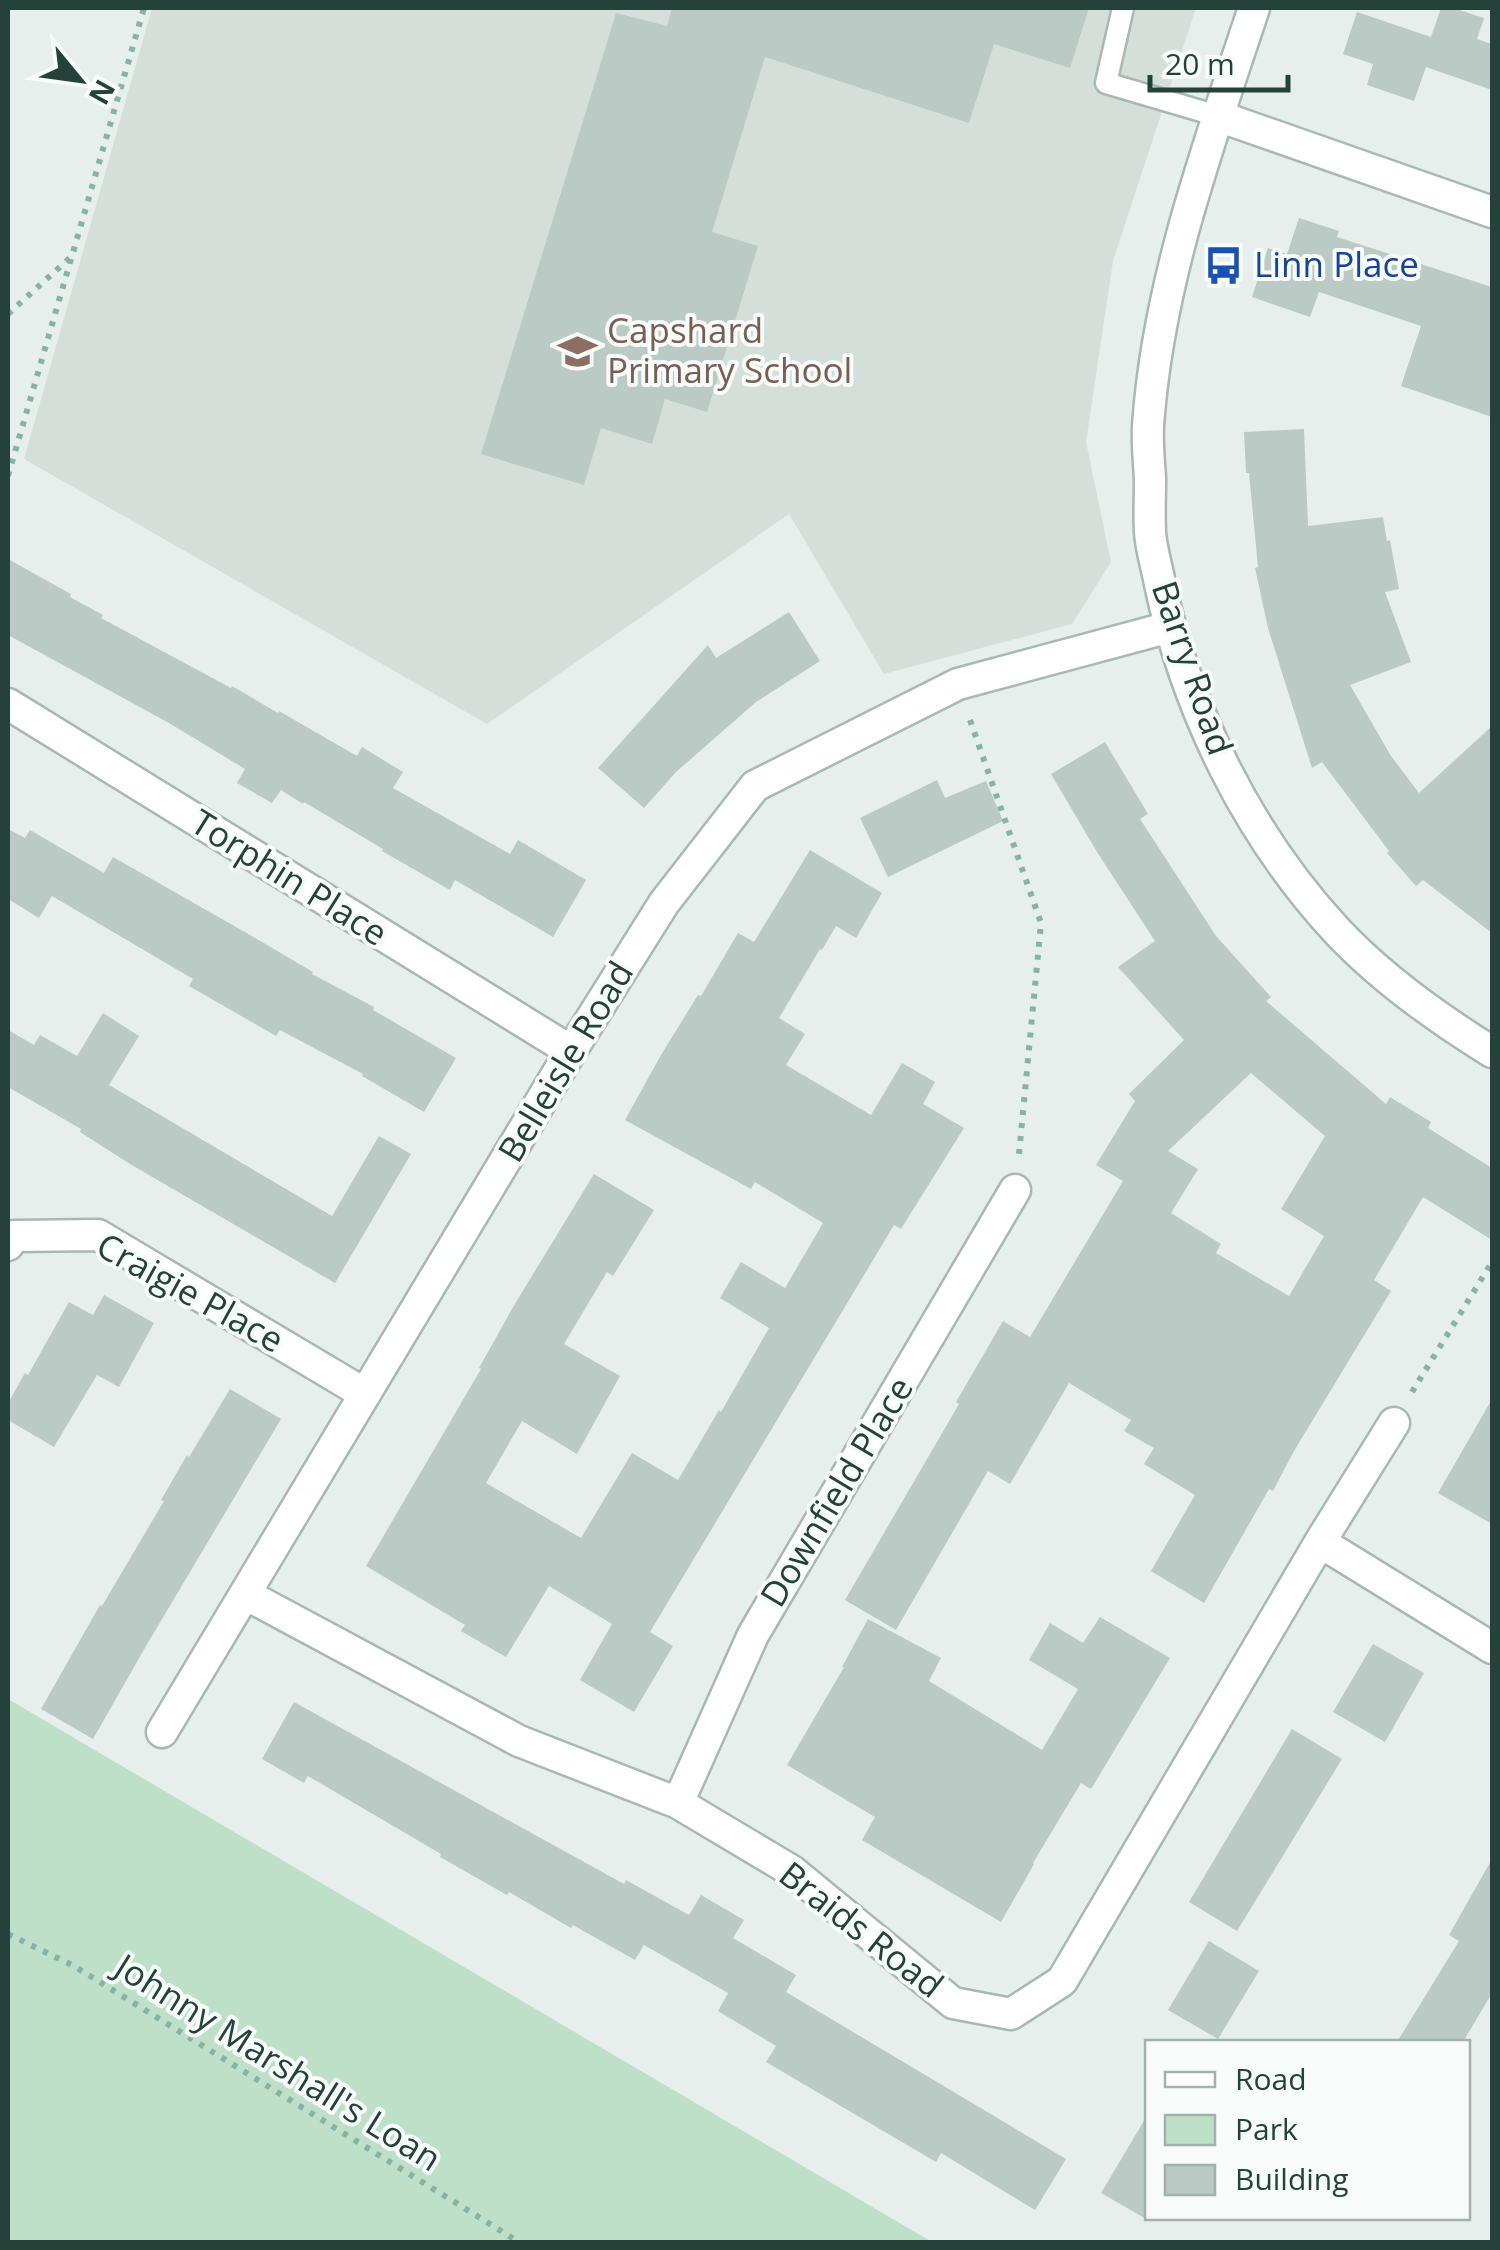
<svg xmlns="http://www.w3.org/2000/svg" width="1500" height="2250" font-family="'Open Sans',sans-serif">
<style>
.built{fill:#d4dfda}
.green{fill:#bfe0c8}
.building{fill:#bbcac4;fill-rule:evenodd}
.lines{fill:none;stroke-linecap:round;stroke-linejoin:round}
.service-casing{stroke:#a8b8b2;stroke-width:25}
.minor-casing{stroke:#a8b8b2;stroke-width:35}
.path{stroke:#86b3a5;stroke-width:6;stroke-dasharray:5 8;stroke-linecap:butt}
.service{stroke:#fff;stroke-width:20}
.minor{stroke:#fff;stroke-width:30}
.labels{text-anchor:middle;stroke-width:8;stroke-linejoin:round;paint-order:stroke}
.transit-label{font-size:35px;fill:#164399;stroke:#f7fbf9;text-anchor:start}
.education-label{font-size:35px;fill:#785e54;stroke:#f7fbf9;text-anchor:start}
.street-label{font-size:35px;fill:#24423a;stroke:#f7fbf9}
</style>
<rect width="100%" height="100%" fill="#e6efeb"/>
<path class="built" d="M 152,8 L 1196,8 L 1113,261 L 1086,442 L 1111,562 L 1072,624 L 884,674 L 789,514 L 487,724 L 24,459 Z"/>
<path class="green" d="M 8,1699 L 932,2242 L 8,2242 Z"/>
<path class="building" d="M 672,8 L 1089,8 L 1070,68 L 994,44 L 969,123 L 765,57 L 712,232 L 758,246 L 707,412 L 665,399 L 652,444 L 601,428 L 584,485 L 481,454 L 616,13 L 667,26 Z
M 1441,8 L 1453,8 L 1484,18 L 1477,39 L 1492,44 L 1492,90 L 1426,67 L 1414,101 L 1367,85 L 1373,64 L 1343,54 L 1357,12 L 1431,37 Z
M 1299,218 L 1339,231 L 1337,237 L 1492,287 L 1492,417 L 1401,386 L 1421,326 L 1319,292 L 1310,317 L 1252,297 L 1268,248 L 1287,254 Z
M 1304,429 L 1308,526 L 1383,517 L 1387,541 L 1390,540 L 1399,589 L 1385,592 L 1411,662 L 1350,685 L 1391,756 L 1419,793 L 1492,726 L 1492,933 L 1423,880 L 1416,886 L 1387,853 L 1389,851 L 1322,762 L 1312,768 L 1268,628 L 1255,568 L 1258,567 L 1249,473 L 1246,473 L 1244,432 Z
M 8,559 L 71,594 L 70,597 L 103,615 L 101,618 L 231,688 L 232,686 L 278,713 L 279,711 L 357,756 L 362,747 L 403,772 L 393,788 L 510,854 L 518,840 L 586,880 L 553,937 L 455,880 L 450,890 L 382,851 L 383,849 L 304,802 L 303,804 L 281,790 L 272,803 L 237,783 L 245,769 L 169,723 L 8,635 Z
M 789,612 L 820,661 L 756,702 L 676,772 L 644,808 L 598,768 L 708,645 L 716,658 Z
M 1105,742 L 1148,814 L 1140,819 L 1216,936 L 1271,997 L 1266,1001 L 1386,1104 L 1390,1097 L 1431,1122 L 1428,1128 L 1492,1168 L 1492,1240 L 1423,1197 L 1374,1280 L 1391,1291 L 1294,1451 L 1273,1491 L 1269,1489 L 1204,1603 L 1151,1571 L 1195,1495 L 1144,1464 L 1154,1448 L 1124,1431 L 1131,1420 L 1069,1383 L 1010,1484 L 988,1471 L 896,1630 L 845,1600 L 959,1404 L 956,1402 L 1003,1321 L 1030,1337 L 1123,1181 L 1096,1165 L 1135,1101 L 1129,1094 L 1184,1040 L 1118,967 L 1155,941 L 1097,852 L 1051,774 ZM 1251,1073 L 1325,1136 L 1281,1209 L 1324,1236 L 1289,1296 L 1216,1253 L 1221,1244 L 1171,1213 L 1198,1169 L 1168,1151 Z
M 937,780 L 945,798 L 986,781 L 1003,821 L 888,877 L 860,818 Z
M 8,829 L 25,838 L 30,830 L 104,873 L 113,857 L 250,935 L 313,972 L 312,974 L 374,1007 L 373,1010 L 456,1058 L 424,1112 L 362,1076 L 363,1074 L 280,1030 L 276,1036 L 189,986 L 193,979 L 52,896 L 39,918 L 8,899 Z
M 810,850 L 882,893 L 856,938 L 836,926 L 822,950 L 820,949 L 779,1018 L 805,1034 L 786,1065 L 871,1115 L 902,1063 L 935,1082 L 923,1104 L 964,1128 L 901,1229 L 894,1225 L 650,1632 L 673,1646 L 634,1712 L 580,1680 L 612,1624 L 549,1586 L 506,1657 L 461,1631 L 465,1625 L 366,1566 L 481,1369 L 479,1368 L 513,1307 L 594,1174 L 654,1210 L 613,1276 L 607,1272 L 564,1344 L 620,1376 L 577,1454 L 522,1421 L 486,1483 L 581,1538 L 632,1453 L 678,1480 L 719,1410 L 721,1412 L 769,1328 L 720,1298 L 741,1262 L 785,1288 L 823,1223 L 755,1182 L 751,1189 L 625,1120 L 661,1055 L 698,995 L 701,996 L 738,933 L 754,942 Z
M 103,1013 L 139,1036 L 109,1085 L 332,1216 L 379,1136 L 411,1154 L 335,1283 L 130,1164 L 80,1132 L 81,1129 L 8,1087 L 8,1030 L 34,1045 L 40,1035 L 77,1056 Z
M 104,1295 L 154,1323 L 119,1387 L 97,1375 L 54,1447 L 8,1420 L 8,1403 L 25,1373 L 28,1375 L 69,1302 L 93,1315 Z
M 230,1389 L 281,1419 L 146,1646 L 93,1739 L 41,1709 L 100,1605 L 102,1606 L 164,1501 L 161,1500 L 187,1455 L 189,1457 Z
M 1492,1399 L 1492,1524 L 1438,1493 Z
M 1100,1617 L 1170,1658 L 1091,1789 L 1081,1783 L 1033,1863 L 1034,1864 L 1001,1922 L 862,1840 L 875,1817 L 787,1765 L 844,1667 L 842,1667 L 868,1619 L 941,1658 L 929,1681 L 1042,1750 L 1078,1689 L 1029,1660 L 1050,1623 L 1083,1643 Z
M 1373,1644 L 1424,1673 L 1385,1742 L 1333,1712 Z
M 294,1702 L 624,1884 L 626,1880 L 689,1915 L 701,1895 L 744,1920 L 733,1938 L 796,1975 L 786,1992 L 1066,2159 L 1035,2210 L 941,2153 L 936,2162 L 766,2062 L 776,2046 L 718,2011 L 728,1993 L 644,1945 L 635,1960 L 573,1925 L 571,1928 L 509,1892 L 507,1895 L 440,1857 L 441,1854 L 308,1776 L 304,1783 L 262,1759 Z
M 1292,1729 L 1342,1759 L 1237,1931 L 1189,1902 Z
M 1492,1859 L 1492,1993 L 1463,2042 L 1397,2042 L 1459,1941 L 1449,1935 Z
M 1209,1941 L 1259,1971 L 1218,2039 L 1168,2010 Z
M 1148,2114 L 1148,2220 L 1101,2193 Z"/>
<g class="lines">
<defs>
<path id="service" d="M 1123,8 L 1106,83 L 1218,116"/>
<path id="minor" d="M 1254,8 C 1209,144 1158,281 1148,426 C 1147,443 1149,461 1150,479 C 1150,496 1149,514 1150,532 C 1151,549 1157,567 1160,584 C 1187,711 1248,835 1337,931 C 1382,979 1437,1018 1492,1052
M 1218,116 L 1492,212
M 8,704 L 571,1051
M 8,1245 L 14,1236 L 98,1235 L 365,1394
M 1320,1542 L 1492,1648
M 245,1594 L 519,1741 L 678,1803 L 792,1871 L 953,2003 L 1011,2014 L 1062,1981 L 1320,1542 L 1394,1423
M 162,1732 L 571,1051 L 664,903 L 755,786 L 958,684 L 1170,627
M 678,1803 L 753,1635 L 1015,1190"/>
</defs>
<use href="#service" class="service-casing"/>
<use href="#minor" class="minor-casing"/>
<path class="path" d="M 8,314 L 72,256
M 8,476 L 144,8
M 970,720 L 1041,923 L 1019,1154
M 1412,1392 L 1492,1262
M 8,1934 L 74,1966 L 519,2242"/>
<use href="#service" class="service"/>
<use href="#minor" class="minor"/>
</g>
<defs>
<symbol id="bus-bare" viewBox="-9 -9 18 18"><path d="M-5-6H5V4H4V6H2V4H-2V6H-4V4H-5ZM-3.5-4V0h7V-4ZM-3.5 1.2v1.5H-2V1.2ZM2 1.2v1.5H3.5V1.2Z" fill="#1a4fb4" stroke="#f7fbf9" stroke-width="2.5" paint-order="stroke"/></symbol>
<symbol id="school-bare" viewBox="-9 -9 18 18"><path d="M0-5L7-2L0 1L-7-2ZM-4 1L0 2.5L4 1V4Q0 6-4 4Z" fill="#8d6e63" stroke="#f7fbf9" stroke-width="2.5" paint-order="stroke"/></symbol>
</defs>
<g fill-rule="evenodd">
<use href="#bus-bare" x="1196" y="238" width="55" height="55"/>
<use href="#school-bare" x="550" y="324" width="55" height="55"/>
</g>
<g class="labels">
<g class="transit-label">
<text x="1254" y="277">Linn Place</text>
</g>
<g class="education-label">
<text x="607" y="343">Capshard<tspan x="607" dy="40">Primary School</tspan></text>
</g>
<g class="street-label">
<text transform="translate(1192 668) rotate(71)" y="12">Barry Road</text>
<text transform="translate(289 878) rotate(32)" y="12">Torphin Place</text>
<text transform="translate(566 1062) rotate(-59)" y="12">Belleisle Road</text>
<text transform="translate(190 1293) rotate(29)" y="12">Craigie Place</text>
<text transform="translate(837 1492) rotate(-59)" y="12">Downfield Place</text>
<text transform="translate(861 1930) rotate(38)" y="12">Braids Road</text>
<text transform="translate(278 2063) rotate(32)" y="12">Johnny Marshall's Loan</text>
</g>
</g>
<rect width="1500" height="2250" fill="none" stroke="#24423a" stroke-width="20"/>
<rect x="1145" y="2040" width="325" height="180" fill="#f7fbf9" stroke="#a3b1ad" stroke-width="2.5"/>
<rect x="1165" y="2072" width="50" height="15" fill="#ffffff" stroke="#a3b1ad" stroke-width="2.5"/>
<text x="1235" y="2090" font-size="30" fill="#24423a">Road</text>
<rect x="1165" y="2115" width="50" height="30" fill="#bfe0c8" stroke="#a3b1ad" stroke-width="2.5"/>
<text x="1235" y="2140" font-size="30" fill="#24423a">Park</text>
<rect x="1165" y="2165" width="50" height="30" fill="#bbcac4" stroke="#a3b1ad" stroke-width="2.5"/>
<text x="1235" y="2190" font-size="30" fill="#24423a">Building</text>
<g transform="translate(80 80) rotate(119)" stroke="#f7fbf9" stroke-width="8" paint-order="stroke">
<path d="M0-8L18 38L0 25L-18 38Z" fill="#24423a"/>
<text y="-15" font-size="28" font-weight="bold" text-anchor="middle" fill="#24423a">N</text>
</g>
<path d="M1150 75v15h138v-15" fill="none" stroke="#24423a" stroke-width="5"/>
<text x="1165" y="75" font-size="30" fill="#24423a" stroke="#f7fbf9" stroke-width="8" paint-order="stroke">20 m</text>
</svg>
